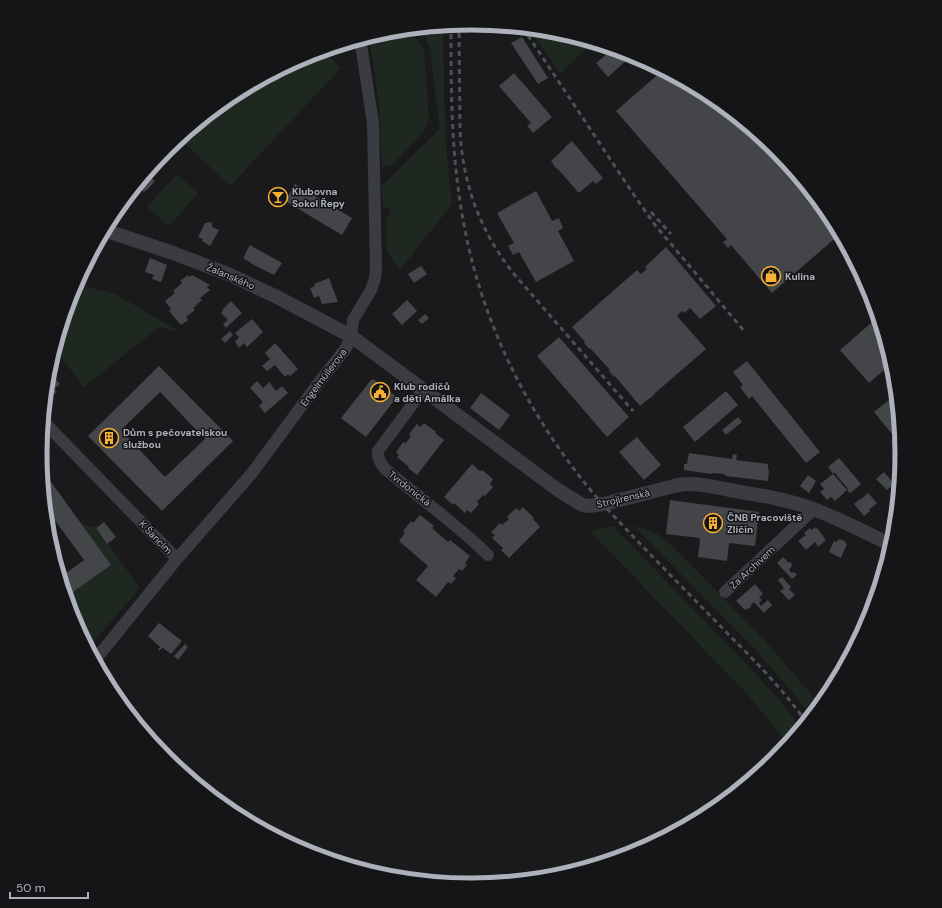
<svg xmlns="http://www.w3.org/2000/svg" width="942" height="908" font-family="'DM Sans',sans-serif">
<style>
.green{fill:#1f2820}
.building{fill:#444549;fill-rule:evenodd}
.lines{fill:none;stroke-linecap:round;stroke-linejoin:round}
.minor{stroke:#3a3c41;stroke-width:12}
.tertiary{stroke:#3a3c41;stroke-width:14}
.rail{stroke:#4d5056;stroke-width:3;stroke-dasharray:5 4;stroke-linecap:butt}
.labels{text-anchor:middle;stroke-width:3;stroke-linejoin:round;paint-order:stroke}
.poi-label{font-size:10px;font-weight:bold;fill:#acb1bc;stroke:#151517;text-anchor:start}
.street-label{font-size:10px;fill:#acb1bc;stroke:#151517}
.rim{fill:none;stroke:#acb1bc;stroke-width:5}
</style>
<rect width="100%" height="100%" fill="#1a1a1c"/>
<path class="green" d="M 443,26 C 444,85 444,144 452,204 L 400,270 L 387,252 L 386,220 L 391,209 L 384,208 L 381,187 L 440,129 L 430,49 L 421,28 Z
M 410,29 L 424,50 L 429,119 L 425,130 L 392,165 L 382,167 L 379,110 L 374,66 L 368,37 L 387,31 Z
M 529,29 L 541,30 L 550,36 L 562,40 L 571,38 L 572,37 L 593,43 L 560,73 Z
M 323,51 L 341,68 L 230,186 L 179,138 L 232,96 L 306,56 Z
M 177,174 L 198,193 L 169,226 L 147,207 Z
M 85,286 L 115,294 L 182,333 L 159,327 L 84,387 L 55,349 L 73,289 L 74,287 Z
M 81,524 L 96,527 L 140,588 L 88,648 L 73,619 L 66,597 L 111,565 Z
M 633,525 L 656,533 L 672,545 L 764,640 L 794,674 L 804,687 L 806,687 L 819,706 L 811,716 L 783,681 L 762,657 Z
M 613,526 L 750,668 C 768,687 786,707 801,728 L 788,744 L 748,695 L 590,531 Z"/>
<path class="building" d="M 522,37 L 548,78 L 538,84 L 511,43 Z
M 613,49 L 624,52 L 629,58 L 608,77 L 596,63 Z
M 663,70 L 711,96 L 776,149 L 829,215 L 840,234 L 772,293 L 731,245 L 728,248 L 723,242 L 727,239 L 616,111 Z
M 514,73 L 552,117 L 533,133 L 527,126 L 531,123 L 499,86 Z
M 572,141 L 603,178 L 596,184 L 593,181 L 579,193 L 557,168 L 557,169 L 553,165 L 554,165 L 551,161 L 565,148 L 565,147 Z
M 146,173 L 155,181 L 147,190 L 146,190 L 144,192 L 138,187 L 128,197 L 128,196 Z
M 295,184 L 352,218 L 342,235 L 285,201 Z
M 536,191 L 552,221 L 559,218 L 563,228 L 558,231 L 574,261 L 536,282 L 519,252 L 513,255 L 508,246 L 514,243 L 497,213 Z
M 119,207 L 125,214 L 123,216 L 114,212 Z
M 209,222 L 212,223 L 212,227 L 219,230 L 210,246 L 202,241 L 203,239 L 198,237 L 205,223 L 207,223 Z
M 250,245 L 282,263 L 274,275 L 250,263 L 251,263 L 243,258 Z
M 666,247 L 716,306 L 700,319 L 690,308 L 684,313 L 682,311 L 677,316 L 706,349 L 654,394 L 655,394 L 649,399 L 648,399 L 640,406 L 615,376 L 614,377 L 609,371 L 610,370 L 590,348 L 589,349 L 584,343 L 585,342 L 572,327 L 637,270 L 641,274 L 647,269 L 645,267 Z
M 94,249 L 93,269 L 84,268 Z
M 150,258 L 167,265 L 161,282 L 152,279 L 154,275 L 145,272 Z
M 421,266 L 427,274 L 414,283 L 408,274 Z
M 188,275 L 189,277 L 192,275 L 210,285 L 207,287 L 210,290 L 200,298 L 202,300 L 193,308 L 195,310 L 186,317 L 188,320 L 181,325 L 169,311 L 171,309 L 165,301 L 175,293 L 173,291 L 182,283 L 180,281 Z
M 329,278 L 338,302 L 322,304 L 319,296 L 314,298 L 310,288 L 315,286 L 314,284 Z
M 407,300 L 417,311 L 402,325 L 392,314 Z
M 231,301 L 242,313 L 226,328 L 223,324 L 228,320 L 221,313 L 223,311 L 222,310 Z
M 425,314 L 429,318 L 422,324 L 418,320 Z
M 878,317 L 892,363 L 869,383 L 840,350 Z
M 252,319 L 263,332 L 247,347 L 244,343 L 239,348 L 235,342 L 239,337 L 235,333 Z
M 230,331 L 233,335 L 225,343 L 221,339 Z
M 559,337 L 629,417 L 607,437 L 537,356 Z
M 275,343 L 298,369 L 290,376 L 288,374 L 285,377 L 275,365 L 267,371 L 262,366 L 270,359 L 265,353 Z
M 747,361 L 820,452 L 806,463 L 752,396 L 749,399 L 740,387 L 743,385 L 733,372 Z
M 159,366 L 233,441 L 162,511 L 88,436 ZM 160,392 L 205,439 L 165,477 L 121,430 Z
M 48,370 L 60,384 L 54,389 L 57,392 L 48,399 L 46,396 Z
M 373,379 L 397,397 L 366,437 L 341,418 L 371,380 Z
M 257,381 L 263,388 L 269,382 L 276,391 L 282,386 L 288,393 L 265,413 L 259,406 L 263,402 L 250,388 Z
M 726,391 L 738,405 L 695,442 L 683,427 Z
M 481,393 L 510,415 L 499,430 L 470,408 Z
M 890,399 L 898,408 L 901,445 L 874,412 Z
M 738,417 L 742,422 L 726,435 L 722,430 Z
M 424,423 L 436,432 L 435,433 L 444,440 L 417,475 L 408,468 L 409,467 L 397,457 L 399,455 L 396,452 L 403,442 L 406,443 L 411,436 L 409,434 L 417,424 L 420,427 Z
M 637,437 L 661,465 L 644,480 L 619,452 Z
M 689,453 L 732,459 L 733,454 L 737,455 L 736,460 L 768,464 L 768,469 L 769,470 L 768,481 L 725,476 L 725,474 L 712,473 L 711,474 L 684,470 L 684,464 L 687,464 Z
M 839,458 L 861,484 L 850,493 L 847,490 L 848,489 L 834,472 L 833,474 L 828,467 Z
M 472,464 L 480,471 L 482,470 L 493,479 L 490,484 L 493,487 L 485,496 L 483,495 L 477,502 L 479,504 L 471,513 L 467,510 L 465,513 L 454,503 L 453,505 L 444,497 Z
M 41,468 L 111,565 L 66,597 L 58,571 L 62,576 L 84,560 L 45,507 Z
M 884,472 L 894,484 L 887,490 L 876,479 Z
M 833,474 L 847,490 L 835,501 L 831,497 L 827,500 L 820,492 L 824,489 L 820,484 Z
M 808,475 L 816,481 L 809,493 L 800,486 Z
M 868,493 L 877,503 L 869,510 L 870,511 L 864,516 L 854,504 L 860,499 L 861,499 Z
M 670,500 L 759,512 L 755,546 L 729,543 L 727,561 L 698,557 L 700,538 L 666,534 Z
M 523,507 L 534,518 L 533,519 L 540,527 L 509,558 L 501,550 L 503,548 L 492,538 L 495,535 L 491,532 L 500,523 L 502,525 L 509,519 L 507,517 L 516,508 L 519,511 Z
M 420,515 L 434,526 L 432,528 L 447,541 L 448,542 L 450,540 L 470,556 L 465,563 L 467,565 L 462,571 L 459,569 L 453,576 L 456,578 L 451,584 L 448,582 L 436,597 L 416,580 L 428,566 L 399,541 L 405,533 L 403,531 L 408,525 L 411,521 L 413,523 Z
M 104,522 L 116,537 L 107,544 L 96,528 Z
M 815,527 L 816,529 L 817,528 L 826,540 L 818,547 L 815,542 L 806,550 L 798,541 L 806,535 L 804,533 L 810,528 L 812,530 Z
M 838,539 L 840,540 L 840,539 L 846,542 L 845,543 L 847,544 L 841,558 L 829,552 L 834,541 L 837,542 Z
M 783,557 L 789,563 L 790,562 L 792,564 L 791,565 L 792,566 L 789,570 L 792,573 L 794,572 L 797,575 L 792,579 L 777,563 Z
M 782,577 L 791,587 L 789,589 L 795,595 L 789,600 L 780,591 L 784,588 L 778,580 Z
M 755,584 L 763,594 L 759,597 L 762,600 L 759,603 L 761,606 L 768,600 L 772,605 L 764,613 L 754,602 L 750,606 L 751,607 L 749,609 L 748,608 L 745,610 L 736,601 Z
M 159,623 L 182,641 L 171,654 L 163,648 L 162,648 L 159,651 L 158,650 L 160,647 L 159,646 L 148,636 Z
M 185,644 L 188,647 L 178,660 L 174,656 Z
M 851,654 L 844,666 L 843,667 L 839,663 Z"/>
<g class="lines">
<path class="minor" d="M 423,390 L 378,451 C 377,458 381,464 385,469 C 420,498 455,523 488,555
M 43,421 L 177,559
M 725,592 L 814,509
M 95,660 L 177,559 L 252,473 L 320,381 L 346,348 L 351,336 L 353,320 L 371,290 L 375,278 L 376,269 L 373,123 L 362,51 L 359,40"/>
<path class="tertiary" d="M 104,230 L 173,253 L 228,274 L 275,296 L 351,336 L 558,490 L 579,503 L 583,505 L 589,506 L 604,504 L 678,485 C 695,482 713,487 730,490 C 758,495 786,499 813,509 C 840,519 866,533 892,545"/>
<path class="rail" d="M 459,24 L 460,131 C 463,185 480,231 514,274 L 633,411
M 451,25 C 451,84 451,143 460,201 C 474,299 514,390 574,469 C 590,491 609,511 627,530 C 662,567 698,603 733,639 C 759,665 785,692 806,722
M 523,28 L 634,195 L 655,225 L 745,332
M 651,212 L 671,234"/>
</g>
<defs>
<symbol id="bar-ring" viewBox="-11 -11 22 22"><circle r="9.5" fill="#151517" stroke="#f9b135" stroke-width="1.5"/><path d="M-6-5H6L.8 .8V4.5H3.5V6h-7V4.5H-.8V.8Z" fill="#f9b135"/></symbol>
<symbol id="shop-ring" viewBox="-11 -11 22 22"><circle r="9.5" fill="#151517" stroke="#f9b135" stroke-width="1.5"/><path d="M-5-2.5h2.3a2.7 3.5 0 0 1 5.4 0H5L5.5 6h-11ZM-1.5-2.5h3a1.5 2.3 0 0 0-3 0Z" fill="#f9b135"/></symbol>
<symbol id="civic-ring" viewBox="-11 -11 22 22"><circle r="9.5" fill="#151517" stroke="#f9b135" stroke-width="1.5"/><path d="M-.6-6.5H3V-4.5H.6V-3L4-1V1h2V6H-6V1h2V-1L-.6-3ZM-1.2 2.5V6h2.4V2.5Z" fill="#f9b135"/></symbol>
<symbol id="building-ring" viewBox="-11 -11 22 22"><circle r="9.5" fill="#151517" stroke="#f9b135" stroke-width="1.5"/><path d="M-4-6H4V6H1V3H-1V6H-4ZM-2.5-4.3h1.7v1.8h-1.7ZM.8-4.3h1.7v1.8H.8ZM-2.5-1h1.7V.8h-1.7ZM.8-1h1.7V.8H.8Z" fill="#f9b135"/></symbol>
</defs>
<g fill-rule="evenodd">
<use href="#bar-ring" x="267" y="186" width="22" height="22"/>
<use href="#shop-ring" x="760" y="265" width="22" height="22"/>
<use href="#civic-ring" x="369" y="381" width="22" height="22"/>
<use href="#building-ring" x="98" y="427" width="22" height="22"/>
<use href="#building-ring" x="702" y="512" width="22" height="22"/>
</g>
<g class="labels">
<g class="poi-label">
<text x="292" y="195">Klubovna<tspan x="292" dy="12">Sokol Řepy</tspan></text>
<text x="785" y="280">Kulina</text>
<text x="394" y="390">Klub rodičů<tspan x="394" dy="12">a dětí Amálka</tspan></text>
<text x="123" y="436">Dům s pečovatelskou<tspan x="123" dy="12">službou</tspan></text>
<text x="727" y="521">ČNB Pracoviště<tspan x="727" dy="12">Zličín</tspan></text>
</g>
<g class="street-label">
<text transform="translate(231 276) rotate(23)" y="4">Žalanského</text>
<text transform="translate(323 377) rotate(-53)" y="4">Engelmüllerova</text>
<text transform="translate(410 488) rotate(38)" y="4">Tvrdonická</text>
<text transform="translate(623 498) rotate(-13)" y="4">Strojírenská</text>
<text transform="translate(156 537) rotate(46)" y="4">K Šancím</text>
<text transform="translate(752 567) rotate(-43)" y="4">Za Archivem</text>
</g>
</g>
<path d="M0 0H942V908H0ZM47 454a424 424 0 1 1 848 0a424 424 0 1 1-848 0Z" fill="#151517" fill-rule="evenodd"/>
<path class="rim" d="M47 454a424 424 0 1 1 848 0a424 424 0 1 1-848 0Z"/>
<path d="M10 892v6h78v-6" fill="none" stroke="#acb1bc" stroke-width="2"/>
<text x="16" y="892" font-size="12" fill="#acb1bc" stroke="#151517" stroke-width="3" paint-order="stroke">50 m</text>
</svg>
